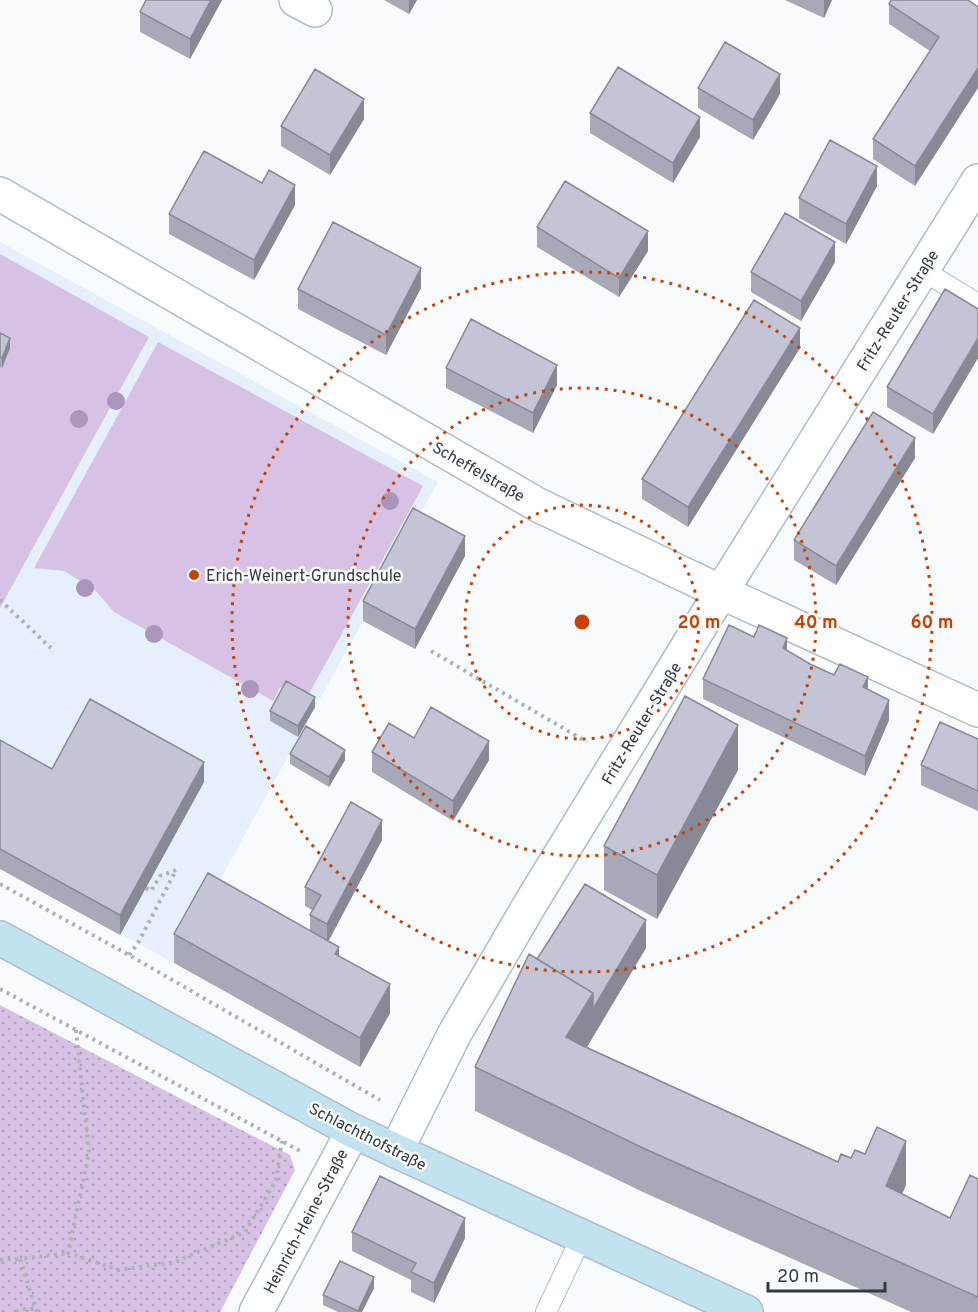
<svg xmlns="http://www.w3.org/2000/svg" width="978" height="1312" font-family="Overpass,sans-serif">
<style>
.built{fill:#e6f0fd}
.grass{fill:#d7c1e5}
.park{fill:url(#park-dots)}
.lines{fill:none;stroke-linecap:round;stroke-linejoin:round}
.lane-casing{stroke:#afbbca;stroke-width:22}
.street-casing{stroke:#afbbca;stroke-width:36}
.secondary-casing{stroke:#afbbca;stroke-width:36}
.path{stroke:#aeb2b6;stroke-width:4;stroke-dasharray:3 4.5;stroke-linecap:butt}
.lane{stroke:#fff;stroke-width:20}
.street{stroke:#fff;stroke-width:33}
.secondary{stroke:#c1e3ef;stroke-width:33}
.tree{fill:#aa96ba}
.wall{fill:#a8a9b8}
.shaded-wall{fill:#888996}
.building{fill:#c3c4d6;stroke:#888996;stroke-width:1.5}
.ring{fill:none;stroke:#c74100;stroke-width:3;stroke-dasharray:3 6}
.poi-dot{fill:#c74100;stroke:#f8fbfe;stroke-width:2}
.labels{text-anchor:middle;stroke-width:5;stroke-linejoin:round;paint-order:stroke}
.street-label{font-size:16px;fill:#34393f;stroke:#f8fbfe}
.poi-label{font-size:16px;fill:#34393f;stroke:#f8fbfe;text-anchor:start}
.centre{fill:#c74100;stroke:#f8fbfe;stroke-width:3}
.ring-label{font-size:18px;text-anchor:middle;font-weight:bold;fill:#c74100;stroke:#f8fbfe;stroke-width:5;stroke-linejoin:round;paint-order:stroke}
</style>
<defs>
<pattern id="park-dots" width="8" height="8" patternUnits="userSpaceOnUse" patternTransform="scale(1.5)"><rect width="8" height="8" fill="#d7c1e5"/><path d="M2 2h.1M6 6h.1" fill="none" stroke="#af9ebb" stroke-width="1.8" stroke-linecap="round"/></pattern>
</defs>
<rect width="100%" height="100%" fill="#f8fbfe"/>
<path class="built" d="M 0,242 L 438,482 L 363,621 L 174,963 L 0,869 Z"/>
<path class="grass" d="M 0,254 L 149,337 L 0,608 Z
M 158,342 L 423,486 L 305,701 L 280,687 L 273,701 L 114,612 L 95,590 L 64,571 L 34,568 Z"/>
<path class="park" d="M 0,1005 L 290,1155 L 295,1170 L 220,1312 L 0,1312 Z"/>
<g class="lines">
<defs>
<path id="lane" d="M 922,270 L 978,304
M 546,1312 L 582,1236"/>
<path id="street" d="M 296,0 L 315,10
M 0,194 L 538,505 L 721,592 L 978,710
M 396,1151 L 455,1033 L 532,901 L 721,592 L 978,181
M 256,1312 L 353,1131"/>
<path id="secondary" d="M 0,938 L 353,1131 L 746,1312"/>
</defs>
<use href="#lane" class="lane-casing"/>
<use href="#street" class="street-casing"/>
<use href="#secondary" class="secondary-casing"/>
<path class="path" d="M 0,600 L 51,648
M 431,651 L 587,742
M 0,884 L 129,955 L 380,1100
M 146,888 L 151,891 L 160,876 L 176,870
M 129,955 L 138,943 L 176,870
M 0,989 L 302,1152
M 76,1030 L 89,1153 L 68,1253 L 119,1270 L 175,1262 L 245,1232 L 276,1180 L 282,1141
M 0,1260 L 20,1259
M 16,1312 L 22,1309 L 35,1309
M 37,1312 L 20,1259 L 68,1253"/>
<use href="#lane" class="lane"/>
<use href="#street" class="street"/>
<use href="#secondary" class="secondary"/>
</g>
<g class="tree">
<circle cx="116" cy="401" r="9"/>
<circle cx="79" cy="419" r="9"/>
<circle cx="390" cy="501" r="9"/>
<circle cx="85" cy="588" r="9"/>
<circle cx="154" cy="634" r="9"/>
<circle cx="250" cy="689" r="9"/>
</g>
<path class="wall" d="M 146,0 L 222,0 L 190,59 L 140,32 L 140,12 Z
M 384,0 L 417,0 L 409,14 Z
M 785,0 L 832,0 L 824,18 Z
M 968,0 L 915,186 L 873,159 L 873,139 L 930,51 L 889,24 L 889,4 Z
M 698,88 L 780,94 L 753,140 L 698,108 Z
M 590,113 L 700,137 L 673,183 L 590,133 Z
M 364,119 L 330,175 L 281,146 L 281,126 Z
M 877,186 L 846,244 L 799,218 L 799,198 Z
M 295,205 L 254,280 L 169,234 L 169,214 Z
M 537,227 L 648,251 L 619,297 L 537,247 Z
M 835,262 L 801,321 L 751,292 L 751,272 Z
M 421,288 L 386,355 L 298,309 L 298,289 Z
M 978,309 L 978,358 L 933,434 L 887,407 L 887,387 Z
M 0,333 L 10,348 L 2,368 L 0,367 Z
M 800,348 L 688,527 L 642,499 L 642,479 Z
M 446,368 L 557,385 L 533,433 L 446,388 Z
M 915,458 L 836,585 L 794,560 L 794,540 Z
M 465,556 L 415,649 L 363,621 L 363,601 Z
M 754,637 L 787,651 L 810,664 L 834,675 L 868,689 L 889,720 L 865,776 L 703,699 L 703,679 Z
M 315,707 L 298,737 L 270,721 L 270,711 Z
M 414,738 L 489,760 L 453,821 L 372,772 L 372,752 Z
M 978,739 L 978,811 L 921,785 L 921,765 Z
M 0,740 L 52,769 L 204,782 L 120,935 L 0,869 Z
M 290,754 L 345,760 L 329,787 L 290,764 Z
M 738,770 L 657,919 L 604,890 L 604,846 Z
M 382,840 L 328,941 L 339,956 L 390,1013 L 360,1067 L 174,963 L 174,934 L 310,931 L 310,915 L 312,910 L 305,906 L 305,887 Z
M 646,948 L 587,1047 L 838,1162 L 906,1185 L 902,1194 L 950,1218 L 978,1179 L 978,1312 L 911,1312 L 645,1193 L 475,1111 L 475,1067 L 537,959 Z
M 352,1232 L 465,1238 L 434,1303 L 411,1292 L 411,1280 L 352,1251 Z
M 374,1288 L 362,1312 L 338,1312 L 323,1305 L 323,1295 Z"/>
<path class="shaded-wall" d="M 211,0 L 222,0 L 190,59 L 190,39 Z
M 409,0 L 417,0 L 409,14 Z
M 824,0 L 832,0 L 824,18 Z
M 978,68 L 978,88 L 915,186 L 915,166 Z
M 780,74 L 780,94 L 753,140 L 753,120 Z
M 364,99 L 364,119 L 330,175 L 330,155 Z
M 700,117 L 700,137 L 673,183 L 673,163 Z
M 877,166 L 877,186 L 846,244 L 846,224 Z
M 295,185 L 295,205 L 254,280 L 254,260 Z
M 648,231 L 648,251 L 619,297 L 619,278 Z
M 835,242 L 835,262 L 801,321 L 801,301 Z
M 421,268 L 421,288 L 386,355 L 386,335 Z
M 800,328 L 800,348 L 688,527 L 688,507 Z
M 10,338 L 10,348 L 2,368 L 2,358 Z
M 978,338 L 978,358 L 933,434 L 933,414 Z
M 557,365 L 557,385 L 533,433 L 533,413 Z
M 915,438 L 915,458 L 836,585 L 836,566 Z
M 465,536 L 465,556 L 415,649 L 415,629 Z
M 787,638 L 787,658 L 783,648 Z
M 868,677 L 868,697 L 863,687 Z
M 315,697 L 315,707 L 298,737 L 298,726 Z
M 889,700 L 889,720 L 865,776 L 865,756 Z
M 738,725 L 738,770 L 657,919 L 657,875 Z
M 489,741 L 489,760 L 453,821 L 453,801 Z
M 345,750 L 345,760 L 329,787 L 329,777 Z
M 204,762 L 204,782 L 120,935 L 120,915 Z
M 382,820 L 382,840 L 327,944 L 327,924 Z
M 646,920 L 646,948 L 566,1082 L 566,1037 L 593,993 Z
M 339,947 L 339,975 L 335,954 Z
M 390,984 L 390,1013 L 360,1067 L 360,1038 Z
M 906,1141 L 906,1185 L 886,1231 L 886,1186 Z
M 465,1218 L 465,1238 L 434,1303 L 434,1283 Z
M 374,1277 L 374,1288 L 362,1312 L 358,1312 Z"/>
<path class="building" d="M 146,0 L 211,0 L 190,39 L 140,12 Z
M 891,0 L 968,0 L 978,7 L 978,68 L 915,166 L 873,139 L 939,37 L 889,4 Z
M 725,42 L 780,74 L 753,120 L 698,88 Z
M 618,67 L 700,117 L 673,163 L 590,113 Z
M 315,69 L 364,99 L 330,155 L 281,126 Z
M 830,140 L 877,166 L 846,224 L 799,198 Z
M 204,151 L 262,183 L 269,170 L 295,185 L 254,260 L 169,214 Z
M 565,181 L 648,231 L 619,278 L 537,227 Z
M 785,213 L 835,242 L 801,301 L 751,272 Z
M 333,222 L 421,268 L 386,335 L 298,289 Z
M 945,289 L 978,309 L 978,338 L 933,414 L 887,387 Z
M 754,300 L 800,328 L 688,507 L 642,479 Z
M 471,319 L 557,365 L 533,413 L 446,368 Z
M 0,333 L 10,338 L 2,358 L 0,357 Z
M 873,412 L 915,438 L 836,566 L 794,540 Z
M 413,508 L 465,536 L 415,629 L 363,601 Z
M 729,625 L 754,637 L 759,625 L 787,638 L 783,648 L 810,664 L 834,675 L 840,664 L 868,677 L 863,687 L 889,700 L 865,756 L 703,679 Z
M 286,681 L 315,697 L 298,726 L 270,711 Z
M 685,696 L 738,725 L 657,875 L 604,846 Z
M 90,699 L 204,762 L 120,915 L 0,849 L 0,740 L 52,769 Z
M 431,707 L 489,741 L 453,801 L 372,752 L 389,723 L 414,738 Z
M 940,722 L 978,739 L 978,791 L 921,765 Z
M 306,726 L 345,750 L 329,777 L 290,754 Z
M 351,802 L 382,820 L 327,924 L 310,915 L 321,895 L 305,887 Z
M 208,873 L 339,947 L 335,954 L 390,984 L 360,1038 L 174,934 Z
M 585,884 L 646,920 L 593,1009 L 593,993 L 537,959 Z
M 529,954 L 593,993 L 566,1037 L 581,1045 L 838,1162 L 841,1154 L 851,1158 L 855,1150 L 865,1154 L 877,1127 L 906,1141 L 886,1186 L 950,1218 L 970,1175 L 978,1179 L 978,1297 L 645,1149 L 475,1067 Z
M 380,1176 L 465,1218 L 434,1283 L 411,1272 L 416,1263 L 352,1232 Z
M 340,1261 L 374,1277 L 358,1311 L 323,1295 Z"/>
<g class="ring">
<circle cx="582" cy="622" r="117"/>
<circle cx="582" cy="622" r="234"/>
<circle cx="582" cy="622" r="350"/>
</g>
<circle class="poi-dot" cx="194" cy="575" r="6"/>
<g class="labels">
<g class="street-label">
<text transform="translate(897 310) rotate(-58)" y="6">Fritz-Reuter-Straße</text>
<text transform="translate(479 471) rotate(30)" y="6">Scheffelstraße</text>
<text transform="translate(641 723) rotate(-59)" y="6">Fritz-Reuter-Straße</text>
<text transform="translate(368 1136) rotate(27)" y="6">Schlachthofstraße</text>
<text transform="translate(305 1221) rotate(-62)" y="6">Heinrich-Heine-Straße</text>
</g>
<g class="poi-label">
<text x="206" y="581">Erich-Weinert-Grundschule</text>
</g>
</g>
<circle cx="582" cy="622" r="9" class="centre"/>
<g class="ring-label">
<text x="699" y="628">20 m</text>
<text x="816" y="628">40 m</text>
<text x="932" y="628">60 m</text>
</g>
<path d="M768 1282v9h117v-9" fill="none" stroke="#34393f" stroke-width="3"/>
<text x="777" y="1282" font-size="18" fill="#34393f" stroke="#f8fbfe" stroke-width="4.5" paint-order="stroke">20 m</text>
</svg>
